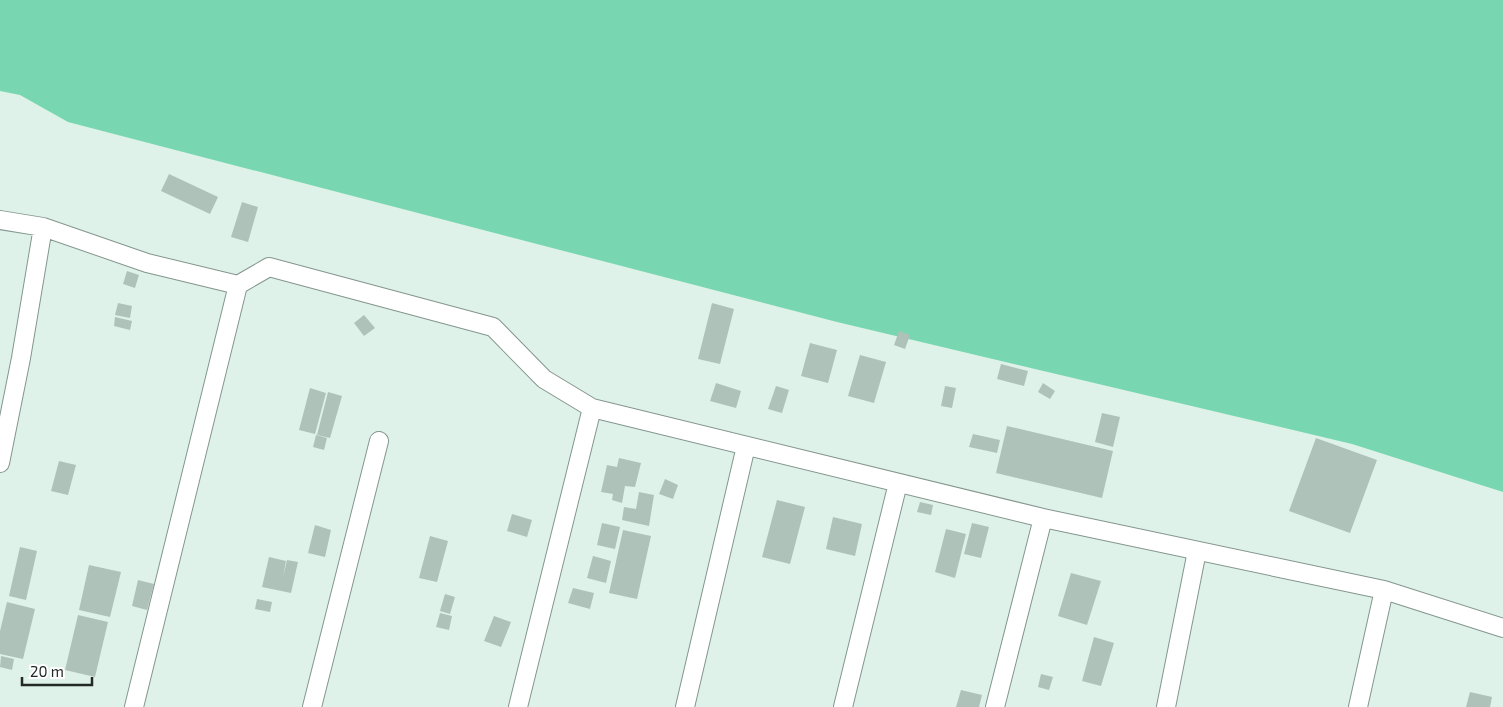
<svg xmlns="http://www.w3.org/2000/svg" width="1503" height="707" font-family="'Exo 2',sans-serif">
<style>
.water{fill:#78d7b0}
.building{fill:#afc2b9}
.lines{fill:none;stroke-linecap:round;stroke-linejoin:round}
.street-casing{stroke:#84968e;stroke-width:20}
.street{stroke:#fff;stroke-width:18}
</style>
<rect width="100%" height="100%" fill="#def2e9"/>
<path class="water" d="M 0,0 L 1503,0 L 1503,492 L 1352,444 L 837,322 L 68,122 L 20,95 L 0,91 Z"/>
<path class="building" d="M 169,174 L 218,197 L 210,214 L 161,191 Z
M 242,202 L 258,207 L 248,242 L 231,237 Z
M 127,271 L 139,275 L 135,288 L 123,284 Z
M 118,303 L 132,306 L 130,318 L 115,315 Z
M 712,303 L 734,309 L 720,364 L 698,359 Z
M 364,315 L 375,328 L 364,336 L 354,323 Z
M 115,317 L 132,321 L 130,330 L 114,326 Z
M 899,331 L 910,335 L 905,349 L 894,345 Z
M 810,343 L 837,350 L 828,383 L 801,376 Z
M 860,355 L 886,362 L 874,403 L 848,396 Z
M 1001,364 L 1028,371 L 1024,386 L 997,379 Z
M 716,383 L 741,391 L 736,408 L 710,401 Z
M 1043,383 L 1055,391 L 1050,399 L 1038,392 Z
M 776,386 L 789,390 L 782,413 L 768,409 Z
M 945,386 L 956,388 L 952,408 L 941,406 Z
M 310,388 L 326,393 L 315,434 L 299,430 Z
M 328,392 L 342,396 L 330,438 L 317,435 Z
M 1102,413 L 1120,417 L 1113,447 L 1095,442 Z
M 1007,426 L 1113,451 L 1102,498 L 996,473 Z
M 973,434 L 1000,440 L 997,453 L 969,447 Z
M 316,435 L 327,438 L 324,450 L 313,447 Z
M 1316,438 L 1377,460 L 1350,533 L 1289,511 Z
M 619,458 L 641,463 L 635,487 L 625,486 L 622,503 L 612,500 L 613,494 L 601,492 L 607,465 L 617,467 Z
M 59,461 L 76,465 L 68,495 L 51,491 Z
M 665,479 L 678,485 L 673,499 L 659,494 Z
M 639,492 L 654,495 L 649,526 L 622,520 L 624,507 L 636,509 Z
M 777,500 L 805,507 L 790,564 L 762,557 Z
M 920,502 L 933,505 L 931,515 L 917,512 Z
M 512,514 L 532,520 L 527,537 L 507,531 Z
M 833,517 L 862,524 L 855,556 L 826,549 Z
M 602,523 L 620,527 L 615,549 L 597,545 Z
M 972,523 L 989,527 L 981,558 L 964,554 Z
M 315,525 L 331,530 L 325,557 L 308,553 Z
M 946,529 L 966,534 L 955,578 L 935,572 Z
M 623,530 L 651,536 L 637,599 L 609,593 Z
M 430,536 L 448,541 L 437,582 L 419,578 Z
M 20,547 L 37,551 L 26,600 L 9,596 Z
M 593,556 L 611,561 L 606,583 L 587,578 Z
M 269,557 L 286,561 L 283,577 L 287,560 L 298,562 L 291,593 L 262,587 Z
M 89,565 L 121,572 L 110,617 L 79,610 Z
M 1071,573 L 1101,581 L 1087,625 L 1058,616 Z
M 138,580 L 154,584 L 147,610 L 132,606 Z
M 573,588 L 594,593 L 590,609 L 568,603 Z
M 445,594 L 455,597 L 450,614 L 440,611 Z
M 257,599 L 272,602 L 270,612 L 255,609 Z
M 7,602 L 35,609 L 23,659 L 0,654 L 0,631 Z
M 440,613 L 452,616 L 449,630 L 436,627 Z
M 78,615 L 108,622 L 95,677 L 65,670 Z
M 494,616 L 511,622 L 501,647 L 484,641 Z
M 1094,637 L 1114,643 L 1101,686 L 1082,681 Z
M 1,656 L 14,659 L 12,670 L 0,667 Z
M 1041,674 L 1053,677 L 1049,690 L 1038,687 Z
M 961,690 L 982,695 L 979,707 L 956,707 Z
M 1470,692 L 1492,697 L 1490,707 L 1466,707 Z"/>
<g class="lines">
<defs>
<path id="street" d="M 0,220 L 43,227 L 147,263 L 238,285 L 269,267 L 493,327 L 544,379 L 592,408
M 0,463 L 21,358 L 43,227
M 134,707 L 238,285
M 312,707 L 379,441
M 518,707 L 592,408 L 1043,518 L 1384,590 L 1503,628
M 685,707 L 746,446
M 843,707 L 898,483
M 995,707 L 1043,518
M 1166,707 L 1197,551
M 1358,707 L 1384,590"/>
</defs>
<use href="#street" class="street-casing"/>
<use href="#street" class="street"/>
</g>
<path d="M22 677v8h70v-8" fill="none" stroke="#222926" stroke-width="2.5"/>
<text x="30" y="677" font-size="15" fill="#222926" stroke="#ffffff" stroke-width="4" paint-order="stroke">20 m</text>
</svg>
